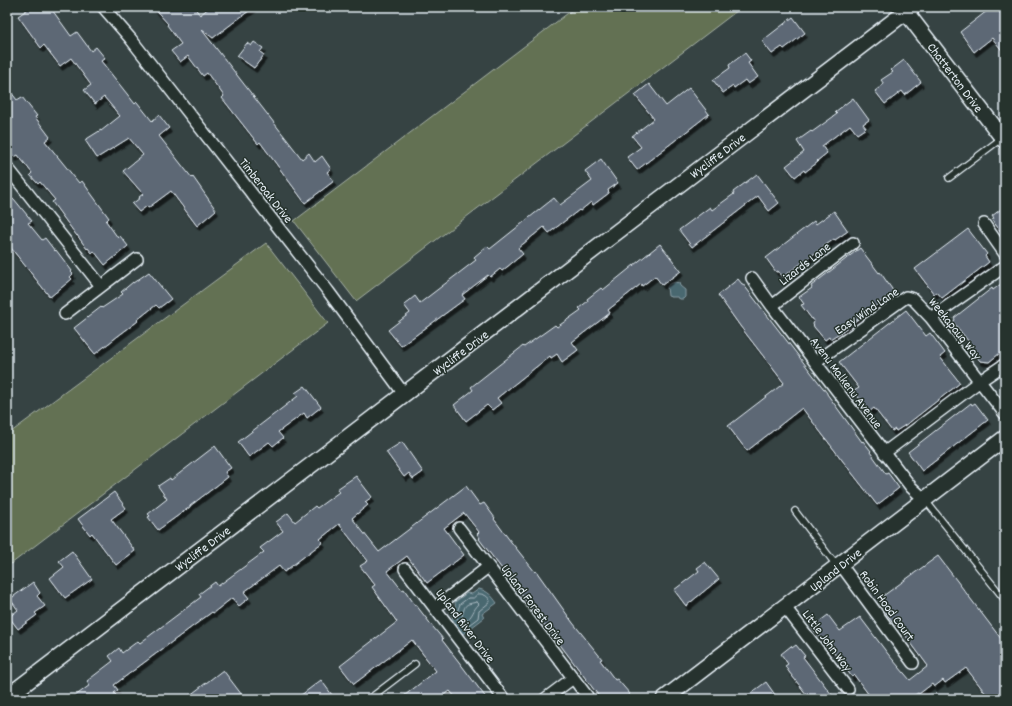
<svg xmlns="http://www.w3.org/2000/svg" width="1012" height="706" font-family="Dekko,sans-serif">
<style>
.green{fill:#637153;stroke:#a6b1a6}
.water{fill:#4a6770;stroke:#899ea6}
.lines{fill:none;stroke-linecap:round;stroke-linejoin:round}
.shore{stroke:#a9bac2;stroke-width:1}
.building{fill:#5d6775;stroke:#e8f1f8;filter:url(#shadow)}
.lane-casing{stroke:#e8f1f8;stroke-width:8}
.street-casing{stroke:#e8f1f8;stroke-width:14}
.secondary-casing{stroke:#e8f1f8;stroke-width:18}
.lane{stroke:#26332d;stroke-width:5.5}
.street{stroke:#26332d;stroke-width:11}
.secondary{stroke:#26332d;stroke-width:15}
.labels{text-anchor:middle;stroke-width:3;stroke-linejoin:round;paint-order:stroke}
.street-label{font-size:13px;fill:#e8f1f8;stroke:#26332d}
</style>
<defs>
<filter id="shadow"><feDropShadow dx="2.5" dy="4.5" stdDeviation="0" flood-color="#0009"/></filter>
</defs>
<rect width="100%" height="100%" fill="#364343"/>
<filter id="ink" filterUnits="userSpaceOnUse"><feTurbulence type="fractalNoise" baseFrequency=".025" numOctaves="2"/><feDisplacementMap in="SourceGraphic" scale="8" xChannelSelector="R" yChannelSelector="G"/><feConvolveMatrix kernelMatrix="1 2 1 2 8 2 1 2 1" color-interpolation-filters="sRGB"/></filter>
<g filter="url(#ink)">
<path class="green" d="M 576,7 L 742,7 L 356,301 L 294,221 Z
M 266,243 L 328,323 L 7,567 L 7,435 Z"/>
<path class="water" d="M 675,282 L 679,283 L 680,286 L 685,290 L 685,297 L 683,299 L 680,299 L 677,297 L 671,297 L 668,296 L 667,287 L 669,284 Z
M 479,589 C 488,591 492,596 497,603 L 482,614 L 484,618 L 463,634 L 453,620 L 452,613 C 455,611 456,606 455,602 L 467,593 L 472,594 Z"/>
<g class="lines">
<path class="shore" d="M 478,594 C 483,593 490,597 490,602 L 479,611 L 478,618 L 466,627 L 464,627 L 457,618 L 456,615 L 460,604 L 468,598 L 473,598 Z
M 477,602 L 479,604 C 472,611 474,614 467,620 L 464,620 L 462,616 C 466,603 464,605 477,602 Z"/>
</g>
<path class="building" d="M 31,7 L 50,7 L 71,36 L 77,32 L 91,51 L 96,47 L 105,58 L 101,61 L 135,104 L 137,102 L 152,121 L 159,115 L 169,128 L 159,136 L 192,178 L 193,177 L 216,210 L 197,226 L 171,191 L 148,208 L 147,206 L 139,212 L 132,204 L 140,198 L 139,197 L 143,194 L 123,171 L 143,155 L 129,138 L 97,158 L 85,140 L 101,130 L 101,131 L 120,116 L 104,97 L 95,104 L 84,90 L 91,85 L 71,58 L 60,66 L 44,45 L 41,48 L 18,16 Z
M 153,7 L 194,7 L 200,15 L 210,7 L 254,7 L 213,38 L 202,30 L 302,159 L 309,153 L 315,162 L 322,156 L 331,169 L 327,172 L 334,181 L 305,203 L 260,142 L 258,144 L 222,98 L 224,96 L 207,73 L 203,76 L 188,56 L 180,62 L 171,51 L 181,44 L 167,25 L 168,24 Z
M 992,7 L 996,7 L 1005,18 L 1005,54 L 992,38 L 974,52 L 960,32 Z
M 793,17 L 805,33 L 784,49 L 782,47 L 772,54 L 762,41 Z
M 254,42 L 263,48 L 260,52 L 264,55 L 254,68 L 237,56 L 247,43 L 251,46 Z
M 745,53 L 751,61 L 748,63 L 758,77 L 748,84 L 745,80 L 734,88 L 733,86 L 723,93 L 713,80 L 730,68 L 729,65 Z
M 904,60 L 921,82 L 905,95 L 902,91 L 885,104 L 875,91 L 884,84 L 881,80 L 893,72 L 891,70 Z
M 649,84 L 666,106 L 689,88 L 709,114 L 637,170 L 627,157 L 641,147 L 632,136 L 654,119 L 635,95 Z
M 7,87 L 17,100 L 22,97 L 37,116 L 35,117 L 50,137 L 45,141 L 79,183 L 82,181 L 109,218 L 106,221 L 118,238 L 120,236 L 128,246 L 105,265 L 94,251 L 92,253 L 88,248 L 87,249 L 77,235 L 77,236 L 52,202 L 55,200 L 40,182 L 38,184 L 30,175 L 32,173 L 18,155 L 14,157 L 7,148 Z
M 853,98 L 869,120 L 863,124 L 866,128 L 857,134 L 850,125 L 822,146 L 827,153 L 817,161 L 818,162 L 805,172 L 804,170 L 795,177 L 786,166 L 804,152 L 797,141 L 811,131 L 812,132 L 837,114 L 835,112 Z
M 601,159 L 618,183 L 608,190 L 609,193 L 593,205 L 591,202 L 580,211 L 579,210 L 549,233 L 544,227 L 518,248 L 523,254 L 502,271 L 500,269 L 490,277 L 488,275 L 462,295 L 465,299 L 401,346 L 388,330 L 410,313 L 404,305 L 415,296 L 420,303 L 476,260 L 474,257 L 487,246 L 490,249 L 554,198 L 560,205 L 592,181 L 585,171 Z
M 757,174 L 779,203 L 769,211 L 758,196 L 692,247 L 679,230 L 710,207 L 712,210 L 734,194 L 733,192 Z
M 14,199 L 32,221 L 28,223 L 42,240 L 45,238 L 55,251 L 56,250 L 72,271 L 71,272 L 73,274 L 70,277 L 72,279 L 50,297 L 7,243 L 7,204 Z
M 1005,206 L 1005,237 L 992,220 L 994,219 L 992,216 Z
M 834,211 L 848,231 L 835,240 L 834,239 L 783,277 L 778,271 L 776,272 L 766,258 L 814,221 L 816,224 Z
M 968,229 L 987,254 L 985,256 L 989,262 L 942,298 L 937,292 L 934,294 L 915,269 Z
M 660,244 L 681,271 L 662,285 L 655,276 L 642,286 L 641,284 L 608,310 L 610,313 L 572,342 L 578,350 L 562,362 L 557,354 L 551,358 L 550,356 L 497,398 L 501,403 L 492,410 L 487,405 L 466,421 L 454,405 L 473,390 L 471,387 L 523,346 L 524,347 L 555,325 L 557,327 L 581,310 L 579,308 L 588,301 L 587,299 L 601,288 L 603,290 Z
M 860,248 L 879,273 L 880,272 L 894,292 L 841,332 L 830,339 L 829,337 L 825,340 L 814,327 L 813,324 L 814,322 L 801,305 L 804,304 L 799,297 L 812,288 L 811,286 Z
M 149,272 L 171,299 L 159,308 L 156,305 L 137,320 L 138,321 L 118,336 L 95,354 L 74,328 L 101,307 L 102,308 L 123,294 L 121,292 L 133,282 L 133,283 Z
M 738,279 L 742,284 L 743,284 L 827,393 L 827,394 L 862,442 L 863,441 L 871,451 L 870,452 L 886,474 L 888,473 L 899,488 L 877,505 L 852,473 L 802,408 L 747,451 L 728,426 L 784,383 L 740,326 L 718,295 Z
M 1005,281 L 1005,349 L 989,362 L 980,361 L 967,344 L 969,342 L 953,322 L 955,320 L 954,318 L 992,288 L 993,290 Z
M 906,310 L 926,336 L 930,333 L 945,353 L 940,357 L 960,383 L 910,422 L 896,431 L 895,429 L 892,431 L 874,408 L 869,412 L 854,391 L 859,388 L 839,362 Z
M 305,386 L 321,407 L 307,418 L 304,413 L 278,432 L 283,438 L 273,446 L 269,442 L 249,457 L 238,442 L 298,396 L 295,393 Z
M 971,403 L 972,405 L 975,403 L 988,420 L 935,461 L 922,471 L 908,452 Z
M 402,442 L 423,472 L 413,479 L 409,473 L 404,477 L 386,452 Z
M 215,446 L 231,468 L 225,472 L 228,477 L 190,506 L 190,507 L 158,530 L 148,517 L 150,516 L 148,514 L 167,499 L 158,486 L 170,478 L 171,480 Z
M 356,476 L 372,497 L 365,502 L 368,505 L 352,518 L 379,552 L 466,486 L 480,505 L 484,503 L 495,518 L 494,519 L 508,538 L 535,572 L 536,571 L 573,623 L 602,659 L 600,660 L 615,680 L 617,679 L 630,694 L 624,699 L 601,699 L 552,634 L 530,608 L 531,608 L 519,591 L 479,539 L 480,538 L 477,534 L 479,532 L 464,513 L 444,528 L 464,555 L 427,583 L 407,556 L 387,571 L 402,590 L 404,589 L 415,605 L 416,605 L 433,627 L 443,639 L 442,640 L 459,662 L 487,699 L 457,699 L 450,691 L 439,699 L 400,699 L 436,671 L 412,640 L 354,684 L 340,666 L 397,622 L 372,587 L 375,585 L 360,566 L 368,561 L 339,524 L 320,539 L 323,542 L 284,572 L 279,566 L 244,592 L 249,598 L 239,606 L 232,598 L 213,613 L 212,612 L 114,685 L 118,690 L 114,693 L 119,699 L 71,699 L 90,685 L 87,681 L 113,661 L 109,656 L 119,648 L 122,653 L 138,641 L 140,643 L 201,597 L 199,594 L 215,582 L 218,586 L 264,552 L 260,548 L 283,531 L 276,522 L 288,513 L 295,522 L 315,506 L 317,508 L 339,492 L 337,489 Z
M 114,492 L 126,508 L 111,519 L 135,551 L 116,565 L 92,533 L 90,535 L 78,519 Z
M 72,551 L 92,579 L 65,598 L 50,578 L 64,567 L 59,561 Z
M 938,556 L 1005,644 L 1005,699 L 990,699 L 966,668 L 945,683 L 943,680 L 934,687 L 932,684 L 919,694 L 918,693 L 909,699 L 872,699 L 854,675 L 852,677 L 831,649 L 829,650 L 812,627 L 828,615 L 840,631 L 860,617 L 888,654 L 910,680 L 928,666 L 897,624 L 895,625 L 886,613 L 888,612 L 885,608 L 888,606 L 882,600 L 885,598 L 883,596 Z
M 705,562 L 719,579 L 686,606 L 674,590 L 699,571 L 697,568 Z
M 33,582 L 40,593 L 37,596 L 45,606 L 35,613 L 37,615 L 18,629 L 9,617 L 18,610 L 10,599 Z
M 796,645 L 805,656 L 803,657 L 835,699 L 810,699 L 789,672 L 785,666 L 788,664 L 781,654 L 791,646 L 792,648 Z
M 223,670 L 245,699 L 185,699 Z
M 321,680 L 335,699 L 296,699 Z
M 766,682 L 778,699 L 743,699 Z"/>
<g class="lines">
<defs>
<path id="lane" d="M 949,178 L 1002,138
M 926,501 L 1005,600
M 795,511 L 836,565
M 369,699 L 415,664"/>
<path id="street" d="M 103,7 L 130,38 L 328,291 L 404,394
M 7,167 L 101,286
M 984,224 L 1005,254
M 752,278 L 772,306 L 911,487 L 924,499
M 772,306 L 853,243
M 65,314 L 137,259
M 931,318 L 1005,266
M 815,362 L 906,297 L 913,299 L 931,318 L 1005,414
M 884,453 L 980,381 L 1005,364
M 459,528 L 587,696
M 841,565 L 913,663
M 405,569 L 504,699
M 785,607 L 848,689
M 435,608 L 488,567
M 545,699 L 573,678"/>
<path id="secondary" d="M 906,12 L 1005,141
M 7,697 L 912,7
M 664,699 L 1005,438"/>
</defs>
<use href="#lane" class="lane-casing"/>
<use href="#street" class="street-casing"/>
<use href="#secondary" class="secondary-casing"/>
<use href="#lane" class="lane"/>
<use href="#street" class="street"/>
<use href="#secondary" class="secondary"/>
</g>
</g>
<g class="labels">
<g class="street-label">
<text transform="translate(956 77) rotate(53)" y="5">Chatterton Drive</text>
<text transform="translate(717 155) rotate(-37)" y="5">Wycliffe Drive</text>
<text transform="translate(267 190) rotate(52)" y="5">Timberoak Drive</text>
<text transform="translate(804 263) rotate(-38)" y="5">Lizards Lane</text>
<text transform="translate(866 310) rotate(-34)" y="5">Easy Wind Lane</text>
<text transform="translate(956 328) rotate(51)" y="5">Weekapaug Way</text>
<text transform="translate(460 352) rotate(-37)" y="5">Wycliffe Drive</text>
<text transform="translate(847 382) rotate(53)" y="5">Avenu Malkenu Avenue</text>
<text transform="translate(202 548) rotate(-37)" y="5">Wycliffe Drive</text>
<text transform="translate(835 569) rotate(-38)" y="5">Upland Drive</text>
<text transform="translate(534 604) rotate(53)" y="5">Upland Forest Drive</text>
<text transform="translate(888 605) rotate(54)" y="5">Robin Hood Court</text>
<text transform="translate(466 625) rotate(53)" y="5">Upland River Drive</text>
<text transform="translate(828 640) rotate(53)" y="5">Little John Way</text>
</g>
</g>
<rect width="1012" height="706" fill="none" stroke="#26332d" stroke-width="24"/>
<rect x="12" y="12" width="988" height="682" fill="none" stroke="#e8f1f8" stroke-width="1.5" filter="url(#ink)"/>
</svg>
